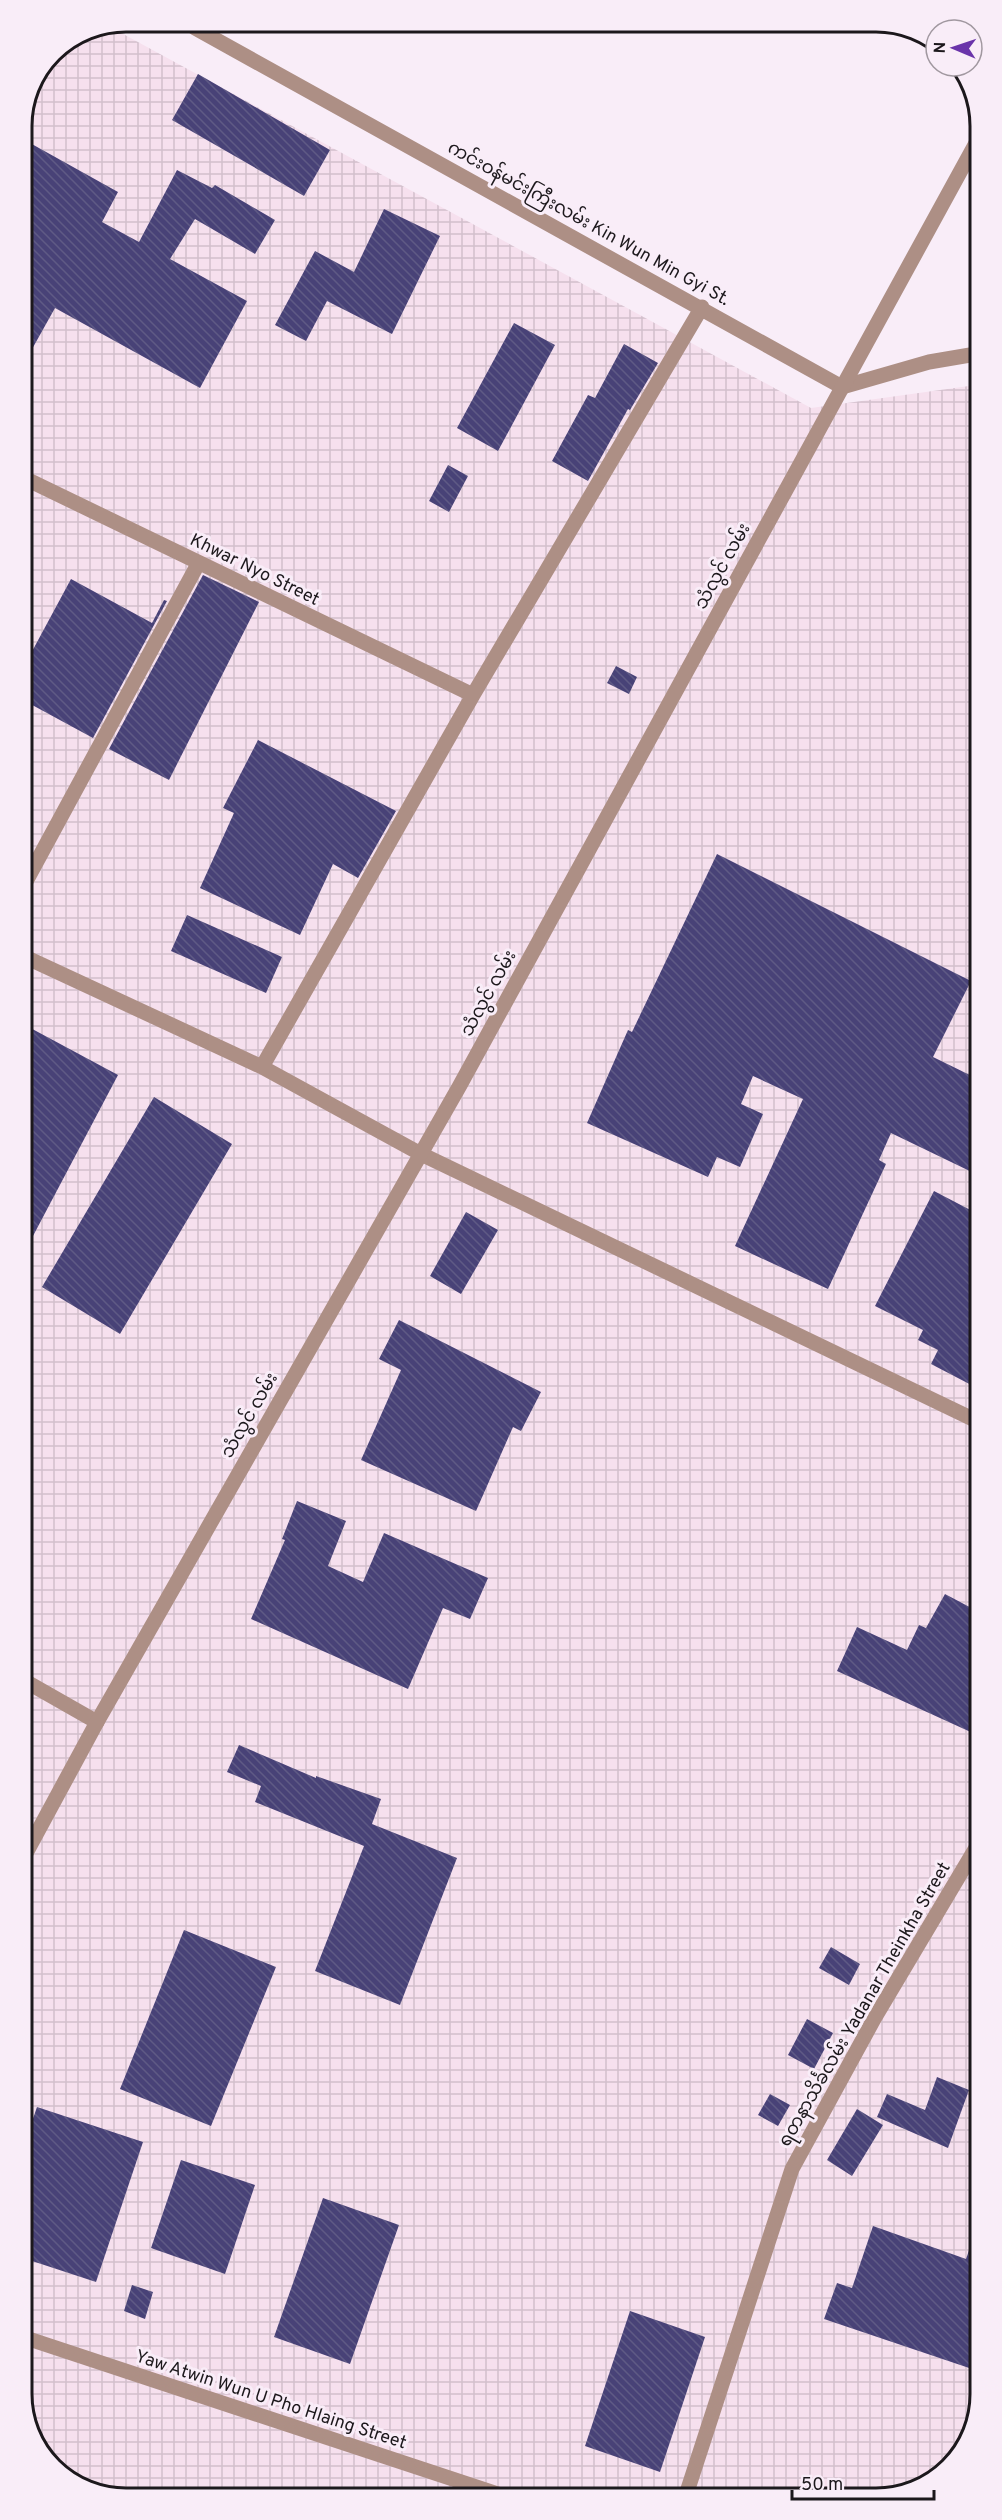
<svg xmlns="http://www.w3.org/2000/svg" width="1002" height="2520" font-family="Overpass,'Noto Sans Myanmar',sans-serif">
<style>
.industrial{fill:url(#industrial-grid)}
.building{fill:url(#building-back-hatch)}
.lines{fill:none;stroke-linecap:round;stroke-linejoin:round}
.minor{stroke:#ad8f85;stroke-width:15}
.tertiary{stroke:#ad8f85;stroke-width:15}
.labels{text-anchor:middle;stroke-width:6;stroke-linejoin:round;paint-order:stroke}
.street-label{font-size:18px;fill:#1c181c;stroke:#f9edf8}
.rim{fill:none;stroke:#1c181c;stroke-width:3}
</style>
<defs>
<pattern id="industrial-grid" width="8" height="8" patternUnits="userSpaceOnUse" patternTransform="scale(1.5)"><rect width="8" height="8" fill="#f6e0ee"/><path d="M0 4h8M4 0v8" fill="none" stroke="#d2bfcc"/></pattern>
<pattern id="building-back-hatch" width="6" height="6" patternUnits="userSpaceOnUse" patternTransform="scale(1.5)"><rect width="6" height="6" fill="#484277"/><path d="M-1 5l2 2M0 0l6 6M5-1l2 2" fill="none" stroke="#5f5a85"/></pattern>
</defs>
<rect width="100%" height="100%" fill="#f9edf8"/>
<path class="industrial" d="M 86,29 L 114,29 L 811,408 L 976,385 L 981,2395 L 960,2458 L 910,2494 L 118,2499 L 62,2477 L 26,2428 L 21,119 L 52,51 Z"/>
<path class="building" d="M 198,74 L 330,150 L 304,196 L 172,120 Z
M 21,138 L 118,192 L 102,222 L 139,242 L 177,170 L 212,188 L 215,185 L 275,220 L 255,254 L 195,219 L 170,259 L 247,301 L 200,388 L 55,308 L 22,367 Z
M 384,209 L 440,236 L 392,334 L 327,301 L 306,341 L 275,325 L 315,251 L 354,272 Z
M 514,323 L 555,345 L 498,451 L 457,428 Z
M 624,344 L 658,363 L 630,410 L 628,409 L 588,481 L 552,461 L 588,395 L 595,398 Z
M 448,465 L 468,476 L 449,512 L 429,501 Z
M 203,575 L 259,602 L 169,780 L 109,749 Z
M 71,579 L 152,623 L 164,600 L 167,601 L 93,738 L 23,700 L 22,670 Z
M 616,666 L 637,677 L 629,694 L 607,683 Z
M 258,740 L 396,811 L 358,878 L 333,864 L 300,935 L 200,888 L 234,813 L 223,808 Z
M 717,854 L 971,981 L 933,1057 L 978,1079 L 978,1175 L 891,1133 L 879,1160 L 886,1164 L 828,1289 L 735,1246 L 803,1099 L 753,1076 L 741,1104 L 763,1114 L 740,1167 L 717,1157 L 708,1177 L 587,1123 L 628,1030 L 632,1032 Z
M 187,915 L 282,957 L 266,993 L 171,951 Z
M 23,1024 L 118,1075 L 24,1253 Z
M 154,1097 L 232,1144 L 120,1334 L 42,1287 Z
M 934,1191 L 978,1214 L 979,1389 L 931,1364 L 938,1350 L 918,1340 L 923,1330 L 875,1306 Z
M 466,1212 L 498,1230 L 461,1294 L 430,1276 Z
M 399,1320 L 541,1392 L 521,1431 L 513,1427 L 476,1511 L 361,1460 L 401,1370 L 379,1359 Z
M 297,1501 L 346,1521 L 328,1566 L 363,1582 L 384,1533 L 488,1578 L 470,1619 L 443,1608 L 408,1689 L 251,1619 L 285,1540 L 282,1539 Z
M 945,1594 L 979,1612 L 979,1725 L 975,1734 L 837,1671 L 857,1627 L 907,1650 L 919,1625 L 926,1628 Z
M 239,1745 L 316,1778 L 316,1776 L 381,1799 L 372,1824 L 457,1858 L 400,2005 L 315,1971 L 364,1846 L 255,1802 L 261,1786 L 227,1772 Z
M 184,1930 L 276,1967 L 211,2126 L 120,2089 Z
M 831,1947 L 860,1964 L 849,1985 L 819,1968 Z
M 807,2019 L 833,2033 L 814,2069 L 788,2055 Z
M 937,2077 L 969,2090 L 948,2148 L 877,2117 L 887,2094 L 925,2110 Z
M 770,2094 L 790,2105 L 778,2126 L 758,2115 Z
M 37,2107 L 143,2142 L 96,2282 L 26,2259 L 26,2139 Z
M 857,2109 L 883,2125 L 852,2176 L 827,2160 Z
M 181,2160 L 255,2185 L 225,2274 L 151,2248 Z
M 323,2198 L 399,2225 L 350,2364 L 274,2337 Z
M 978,2224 L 981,2224 L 981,2372 L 824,2319 L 837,2283 L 852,2288 L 873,2226 L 966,2259 Z
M 132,2285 L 153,2292 L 145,2319 L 124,2311 Z
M 630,2311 L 705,2337 L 660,2472 L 585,2446 Z"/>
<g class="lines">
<path class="minor" d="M 195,28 L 842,387 L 929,362 L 976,354
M 22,477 L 473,695
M 23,887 L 198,564
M 23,956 L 262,1067 L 421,1154 L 979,1422
M 262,1067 L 473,695 L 702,307
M 25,1681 L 97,1722
M 26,2338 L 504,2496
M 686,2495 L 792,2169 L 874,2019 L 980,1841"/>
<path class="tertiary" d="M 25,1855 L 97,1722 L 459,1087 L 976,143"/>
</g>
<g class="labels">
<g class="street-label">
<text transform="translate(589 223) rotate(29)" y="6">ကင်းဝန်မင်းကြီးလမ်း Kin Wun Min Gyi St.</text>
<text transform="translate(722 566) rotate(-61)" y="6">သံလွင် လမ်း</text>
<text transform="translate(255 569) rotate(26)" y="6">Khwar Nyo Street</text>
<text transform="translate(488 993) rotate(-61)" y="6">သံလွင် လမ်း</text>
<text transform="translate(249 1415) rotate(-60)" y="6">သံလွင် လမ်း</text>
<text transform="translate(864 2004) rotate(-60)" y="6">ရတနာသိင်္ခလမ်း Yadanar Theinkha Street</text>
<text transform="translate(271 2399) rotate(18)" y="6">Yaw Atwin Wun U Pho Hlaing Street</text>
</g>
</g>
<path d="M0 0H1002V2520H0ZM126 32H876A94 94 0 0 1 970 126V2394A94 94 0 0 1 876 2488H126A94 94 0 0 1 32 2394V126A94 94 0 0 1 126 32Z" fill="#f9edf8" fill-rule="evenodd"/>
<path class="rim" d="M126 32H876A94 94 0 0 1 970 126V2394A94 94 0 0 1 876 2488H126A94 94 0 0 1 32 2394V126A94 94 0 0 1 126 32Z"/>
<g transform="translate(954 48) rotate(272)"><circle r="28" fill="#f9edf8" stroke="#a198a0" stroke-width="1.5"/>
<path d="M0-4.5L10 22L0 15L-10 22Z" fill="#6a34aa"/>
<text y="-9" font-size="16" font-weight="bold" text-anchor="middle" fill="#1c181c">N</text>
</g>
<path d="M792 2490v9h142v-9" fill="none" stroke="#1c181c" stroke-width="3"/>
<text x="801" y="2490" font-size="18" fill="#1c181c" stroke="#f9edf8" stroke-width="4.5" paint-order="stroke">50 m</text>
</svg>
